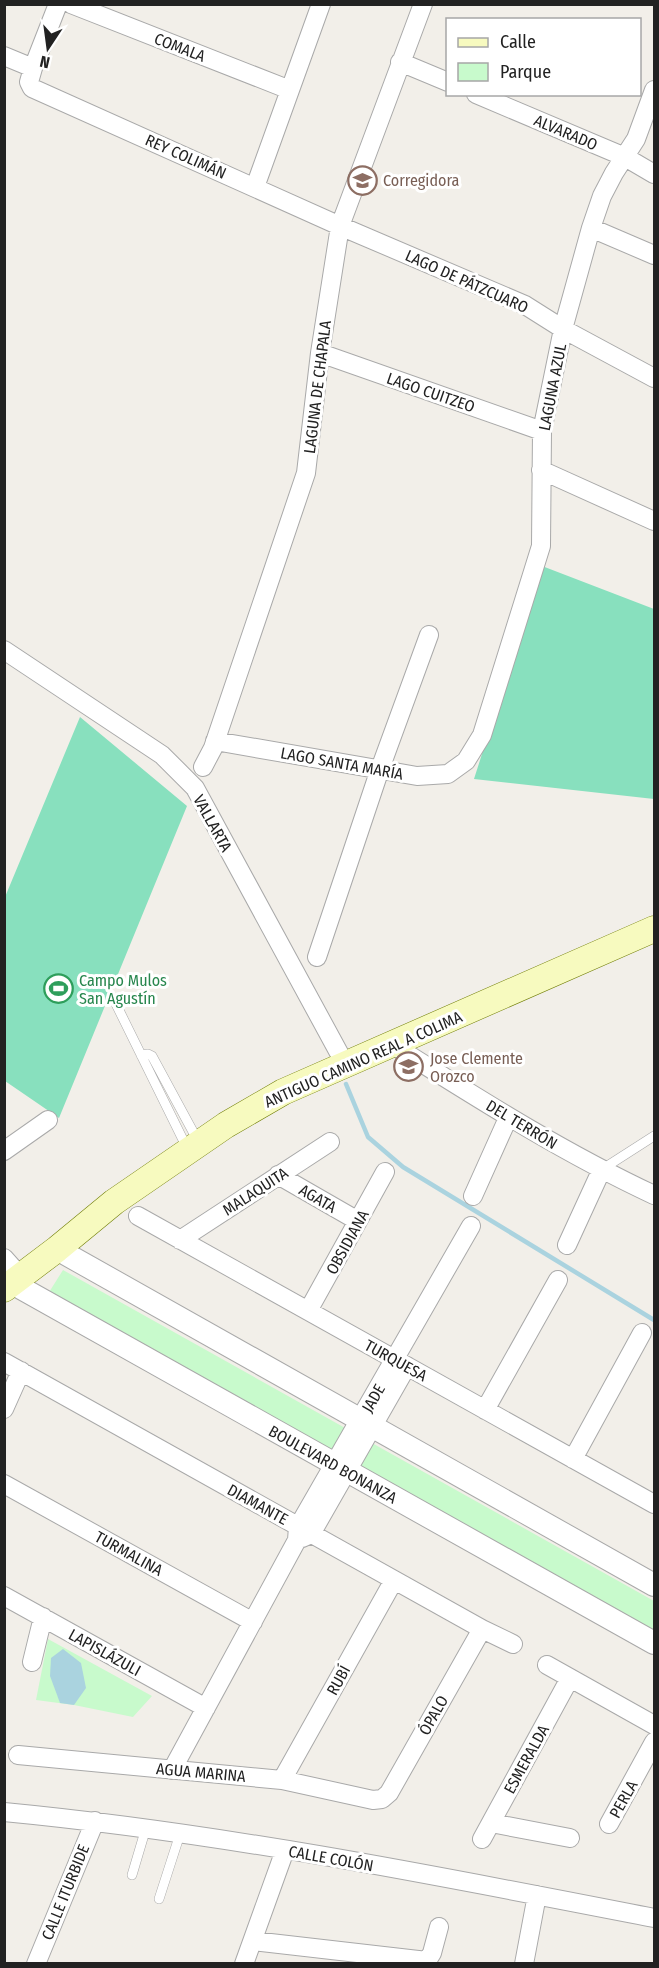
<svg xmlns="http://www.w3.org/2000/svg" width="659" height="1968" font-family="'Fira Sans Condensed',sans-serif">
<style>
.park{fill:#c8facc}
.pitch{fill:#88e0be}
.water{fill:#aad3df}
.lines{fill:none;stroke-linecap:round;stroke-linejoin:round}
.stream{stroke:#aad3df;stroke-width:4.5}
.service-casing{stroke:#a9a9a9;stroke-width:10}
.minor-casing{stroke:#a9a9a9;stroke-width:20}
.tertiary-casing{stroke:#a9a9a9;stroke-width:24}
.secondary-casing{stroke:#707d05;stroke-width:27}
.service{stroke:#fff;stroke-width:9}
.minor{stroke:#fff;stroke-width:18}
.tertiary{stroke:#fff;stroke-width:22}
.secondary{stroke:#f7fabf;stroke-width:26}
.labels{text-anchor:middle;stroke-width:6;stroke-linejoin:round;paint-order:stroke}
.street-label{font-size:16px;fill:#222;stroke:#fff}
.education-label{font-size:16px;fill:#785e54;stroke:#fff;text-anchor:start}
.leisure-label{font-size:16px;fill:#27864d;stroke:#fff;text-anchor:start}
</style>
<rect width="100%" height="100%" fill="#f2efe9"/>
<path class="park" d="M 63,1270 L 654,1601 L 654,1639 L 46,1297 Z
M 48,1639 L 152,1696 L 133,1717 L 74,1705 L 36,1700 Z"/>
<path class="pitch" d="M 542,566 L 654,609 L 654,799 L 474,779 Z
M 80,717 L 187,806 L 59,1118 L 5,1081 L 5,897 Z"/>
<path class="water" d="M 63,1649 L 81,1663 L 86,1688 L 74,1705 L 60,1703 L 50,1676 L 51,1658 Z"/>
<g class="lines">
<path class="stream" d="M 346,1084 L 368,1137 L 403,1167 L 654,1320"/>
<defs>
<path id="service" d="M 115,1002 L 188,1150
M 141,1055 L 148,1054 L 152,1056 L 198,1141
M 601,1170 L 654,1136
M 132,1875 L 146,1828
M 159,1899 L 180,1834"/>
<path id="minor" d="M 58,4 L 33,68 L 29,82 L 32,88 L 340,226 L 525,305 L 563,329 L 654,378
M 71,4 L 290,90
M 4,56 L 33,68
M 400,62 L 448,82
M 476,94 L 625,157 L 654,174
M 255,187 L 321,4
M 591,228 L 654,255
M 320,353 L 542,431
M 541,470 L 654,521
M 4,650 L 162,755 L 195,788 L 345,1064
M 215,741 L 417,776 L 448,774 L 466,761 L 482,735 L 541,546 L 542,431 L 563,329 L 591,228 L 602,196 L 614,173 L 636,139 L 654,90
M 203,767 L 213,748 L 306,473 L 320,353 L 340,226 L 423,4
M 317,957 L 380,769 L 429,635
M 393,1045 C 479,1099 562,1152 654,1195
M 4,1151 L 48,1120
M 278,1175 L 358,1221
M 473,1196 L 508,1118
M 138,1216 L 654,1504
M 180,1240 L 330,1142
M 567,1245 L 601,1171
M 4,1258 L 21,1277
M 308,1311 L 385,1172
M 4,1362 L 482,1629 L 513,1644
M 4,1409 L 21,1371
M 485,1410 L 558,1280
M 573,1459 L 642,1333
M 4,1484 L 253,1622
M 302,1538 L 311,1534 L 407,1366
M 4,1596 L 206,1708
M 32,1662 L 43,1617
M 547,1665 L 654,1725
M 18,1755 L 282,1780 L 373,1800 L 382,1799 L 389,1793 L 482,1629
M 172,1770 L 297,1540 L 298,1527 L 471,1226
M 282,1780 L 394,1580
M 4,1812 C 223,1833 439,1876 654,1918
M 491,1823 L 570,1838
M 609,1824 L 654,1742
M 482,1839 L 570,1678
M 253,1941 L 427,1961 L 432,1953 L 439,1927
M 36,1964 L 95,1821
M 244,1964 L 285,1850
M 524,1964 L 537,1895"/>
<path id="tertiary" d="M 57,1249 L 654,1585
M 12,1283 L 654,1643"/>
<path id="secondary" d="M 4,1289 L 57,1249 L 114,1202 L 226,1125 L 283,1092 L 654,929"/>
</defs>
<use href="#service" class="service-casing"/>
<use href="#minor" class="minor-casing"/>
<use href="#tertiary" class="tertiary-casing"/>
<use href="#secondary" class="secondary-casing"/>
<use href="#service" class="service"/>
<use href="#minor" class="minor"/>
<use href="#tertiary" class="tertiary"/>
<use href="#secondary" class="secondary"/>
</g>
<defs>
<symbol id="school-ring" viewBox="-11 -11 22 22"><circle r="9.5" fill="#fff" stroke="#8d6e63" stroke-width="1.5"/><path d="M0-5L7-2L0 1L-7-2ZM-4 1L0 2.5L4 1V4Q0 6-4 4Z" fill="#8d6e63"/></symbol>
<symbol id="stadium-ring" viewBox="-11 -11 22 22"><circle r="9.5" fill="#fff" stroke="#2e9e5b" stroke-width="1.5"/><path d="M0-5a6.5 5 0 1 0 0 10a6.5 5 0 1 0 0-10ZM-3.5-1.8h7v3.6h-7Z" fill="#2e9e5b"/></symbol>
</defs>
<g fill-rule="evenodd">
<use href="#school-ring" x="346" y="164" width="33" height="33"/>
<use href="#stadium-ring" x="42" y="972" width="33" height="33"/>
<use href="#school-ring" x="392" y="1050" width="33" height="33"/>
</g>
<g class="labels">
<g class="street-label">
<text transform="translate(180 47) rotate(21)" y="6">COMALA</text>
<text transform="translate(566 132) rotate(23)" y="6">ALVARADO</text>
<text transform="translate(186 156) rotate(24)" y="6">REY COLIMÁN</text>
<text transform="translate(467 281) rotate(24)" y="6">LAGO DE PÁTZCUARO</text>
<text transform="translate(317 387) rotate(-83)" y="6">LAGUNA DE CHAPALA</text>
<text transform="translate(552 387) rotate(-79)" y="6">LAGUNA AZUL</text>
<text transform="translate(431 392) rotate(19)" y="6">LAGO CUITZEO</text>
<text transform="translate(342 763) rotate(10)" y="6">LAGO SANTA MARÍA</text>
<text transform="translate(213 823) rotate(61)" y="6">VALLARTA</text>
<text transform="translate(363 1059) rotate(-24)" y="6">ANTIGUO CAMINO REAL A COLIMA</text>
<text transform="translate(522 1124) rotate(31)" y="6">DEL TERRÓN</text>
<text transform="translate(255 1191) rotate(-33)" y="6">MALAQUITA</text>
<text transform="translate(318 1198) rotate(30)" y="6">AGATA</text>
<text transform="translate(347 1242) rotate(-61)" y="6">OBSIDIANA</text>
<text transform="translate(396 1360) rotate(29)" y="6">TURQUESA</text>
<text transform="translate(373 1398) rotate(-60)" y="6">JADE</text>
<text transform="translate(333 1464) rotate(29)" y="6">BOULEVARD BONANZA</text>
<text transform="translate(258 1504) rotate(29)" y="6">DIAMANTE</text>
<text transform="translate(129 1553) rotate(29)" y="6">TURMALINA</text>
<text transform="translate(105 1652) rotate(29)" y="6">LAPISLÁZULI</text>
<text transform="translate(338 1680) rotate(-61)" y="6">RUBÍ</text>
<text transform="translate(433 1715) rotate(-61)" y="6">ÓPALO</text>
<text transform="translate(526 1759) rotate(-61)" y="6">ESMERALDA</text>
<text transform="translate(201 1772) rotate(5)" y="6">AGUA MARINA</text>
<text transform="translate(623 1799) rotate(-61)" y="6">PERLA</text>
<text transform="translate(331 1858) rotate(10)" y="6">CALLE COLÓN</text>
<text transform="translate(65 1892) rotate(-68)" y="6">CALLE ITURBIDE</text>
</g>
<g class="education-label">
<text x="383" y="186">Corregidora</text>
<text x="430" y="1064">Jose Clemente<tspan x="430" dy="18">Orozco</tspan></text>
</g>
<g class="leisure-label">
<text x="79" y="986">Campo Mulos<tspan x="79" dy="18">San Agustín</tspan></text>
</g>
</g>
<rect width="659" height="1968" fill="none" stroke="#222222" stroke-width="12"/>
<rect x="446" y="18" width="195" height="78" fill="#ffffff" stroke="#a7a7a7" stroke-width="1.5"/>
<rect x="458" y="38" width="30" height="9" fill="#f7fabf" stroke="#a7a7a7" stroke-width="1.5"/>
<text x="500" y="48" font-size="18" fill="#222222">Calle</text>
<rect x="458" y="63" width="30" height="18" fill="#c8facc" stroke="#a7a7a7" stroke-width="1.5"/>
<text x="500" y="78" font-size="18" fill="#222222">Parque</text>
<g transform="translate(48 48) rotate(193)" stroke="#ffffff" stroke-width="4.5" paint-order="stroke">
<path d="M0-4.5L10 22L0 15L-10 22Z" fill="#222222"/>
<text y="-9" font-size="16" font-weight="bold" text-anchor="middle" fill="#222222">N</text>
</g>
</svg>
